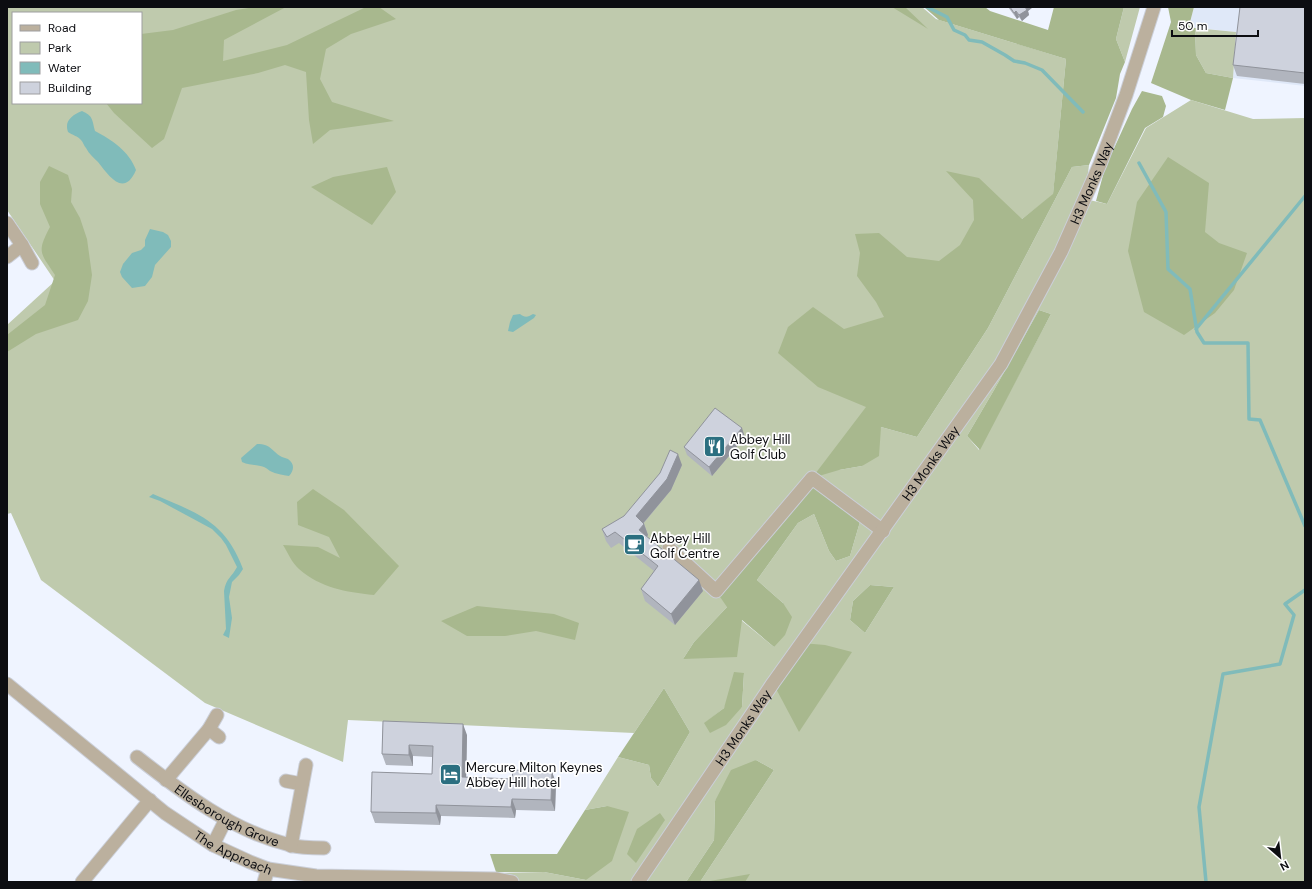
<svg xmlns="http://www.w3.org/2000/svg" width="1312" height="889" font-family="'DM Sans',sans-serif">
<style>
.built{fill:#dfe8f8}
.green{fill:#bfcaad;fill-rule:evenodd}
.forest{fill:#a8b88e}
.water{fill:#80bbba}
.lines{fill:none;stroke-linecap:round;stroke-linejoin:round}
.stream{stroke:#80bbba;stroke-width:3.5}
.minor-casing{stroke:#cbcfd9;stroke-width:15}
.minor{stroke:#bbb09e;stroke-width:13}
.wall{fill:#b1b5be}
.shaded-wall{fill:#90939b}
.building{fill:#ced2dd;stroke:#90939b}
.labels{text-anchor:middle;stroke-width:3.5;stroke-linejoin:round;paint-order:stroke}
.street-label{font-size:13px;fill:#0c0d11;stroke:#fff}
.poi-label{font-size:13px;fill:#0c0d11;stroke:#fff;text-anchor:start}
</style>
<rect width="100%" height="100%" fill="#eff4ff"/>
<path class="built" d="M 1194,7 L 1305,7 L 1305,86 L 1233,78 L 1236,32 L 1189,27 Z"/>
<path class="green" d="M 7,7 L 922,7 L 936,19 L 1066,59 L 1053,195 L 1022,219 L 880,412 L 839,470 L 862,466 L 881,427 L 917,437 L 988,328 L 1072,167 L 1089,165 L 1085,199 L 1107,204 L 1146,128 L 1191,100 L 1253,119 L 1305,118 L 1305,882 L 700,882 L 774,770 L 756,760 L 715,801 L 714,840 L 686,882 L 512,882 L 496,879 L 496,873 L 544,872 L 586,880 L 607,806 L 585,810 L 618,757 L 649,765 L 651,778 L 658,787 L 690,732 L 664,688 L 634,733 L 348,720 L 343,762 L 205,703 L 41,580 L 11,513 L 7,514 L 7,325 L 55,281 L 7,210 ZM 13,13 L 141,13 L 141,103 L 13,103 ZM 1039,310 L 1051,314 L 979,450 L 967,436 L 994,390 ZM 812,479 L 862,515 L 850,556 L 836,561 L 829,551 L 814,514 L 798,523 L 757,580 L 783,603 L 774,647 L 741,620 L 683,659 L 694,642 L 727,607 ZM 870,585 L 894,587 L 865,633 L 850,620 L 853,601 ZM 744,673 L 742,707 L 705,723 L 724,708 Z
M 1124,7 L 1140,7 L 1125,62 L 1116,39 Z
M 1195,28 L 1236,32 L 1233,78 L 1206,73 L 1196,55 Z"/>
<path class="forest" d="M 255,7 L 286,7 L 224,40 L 223,61 L 287,45 L 366,7 L 379,7 L 396,19 L 351,34 L 326,49 L 320,79 L 332,102 L 394,121 L 330,130 L 313,144 L 309,120 L 306,72 L 285,65 L 258,73 L 182,88 L 164,139 L 152,148 L 114,113 L 106,103 L 141,103 L 141,34 L 173,30 L 236,10 Z
M 892,7 L 905,7 L 928,29 Z
M 924,7 L 985,7 L 990,11 L 1048,30 L 1054,7 L 1124,7 L 1116,39 L 1125,62 L 1120,74 L 1116,98 L 1089,165 L 1072,167 L 988,328 L 917,437 L 881,427 L 879,456 L 862,466 L 839,470 L 812,478 L 862,515 L 850,556 L 836,561 L 829,551 L 814,514 L 798,523 L 757,580 L 783,603 L 792,617 L 785,635 L 774,647 L 742,620 L 737,657 L 683,659 L 694,642 L 727,607 L 716,591 L 812,478 L 866,407 L 818,387 L 778,353 L 788,327 L 813,307 L 844,329 L 884,317 L 876,302 L 857,276 L 860,253 L 855,234 L 879,233 L 907,257 L 939,261 L 960,245 L 974,220 L 973,200 L 946,171 L 979,178 L 1022,219 L 1053,194 L 1066,59 L 939,20 Z
M 1168,7 L 1194,7 L 1189,26 L 1195,28 L 1196,55 L 1206,73 L 1233,78 L 1225,110 L 1191,100 L 1151,83 L 1171,22 Z
M 1142,91 L 1162,96 L 1166,106 L 1163,117 L 1145,128 L 1107,204 L 1096,201 L 1105,168 L 1132,109 Z
M 1168,157 L 1209,183 L 1205,232 L 1219,243 L 1247,253 L 1234,290 L 1215,313 L 1184,335 L 1144,312 L 1128,251 L 1137,202 Z
M 49,166 L 68,175 L 72,189 L 71,202 L 80,218 L 87,239 L 92,275 L 88,301 L 78,320 L 36,334 L 7,352 L 7,335 L 45,305 L 55,275 C 41,253 36,253 50,227 L 40,204 L 40,182 Z
M 387,167 L 396,192 L 372,225 L 311,187 L 333,177 Z
M 1039,310 L 1051,314 L 980,450 L 967,436 L 994,390 Z
M 313,489 L 344,510 L 399,566 L 374,595 C 345,592 321,588 299,569 C 292,563 288,553 283,545 L 318,547 L 340,558 L 329,537 L 298,525 L 297,502 Z
M 870,585 L 894,587 L 865,633 L 850,620 L 853,601 Z
M 477,606 L 554,614 L 579,623 L 575,640 L 536,631 L 505,636 L 467,636 L 441,621 Z
M 801,643 L 825,645 L 852,652 L 799,732 L 773,683 Z
M 734,672 L 744,673 L 742,707 L 726,725 L 710,733 L 704,723 L 724,708 Z
M 664,688 L 690,732 L 658,787 L 651,778 L 649,765 L 618,757 Z
M 756,760 L 774,770 L 700,882 L 686,882 L 714,840 L 715,801 L 731,770 Z
M 607,806 L 629,812 L 612,861 L 586,880 L 544,872 L 496,872 L 490,854 L 557,854 L 585,810 Z
M 660,813 L 665,820 L 636,863 L 627,854 L 637,829 Z
M 750,874 L 745,882 L 704,882 Z"/>
<path class="water" d="M 82,111 C 93,116 92,119 95,131 C 112,140 129,151 136,170 C 124,198 109,176 98,162 C 94,158 89,154 86,148 C 84,146 83,142 81,140 C 78,136 72,135 68,132 C 64,121 72,115 82,111 Z
M 150,229 L 163,232 L 168,235 L 171,241 L 171,247 L 155,265 L 152,277 L 145,286 L 132,288 L 122,277 L 120,272 L 123,264 L 132,253 L 141,250 L 145,246 L 145,240 Z
M 520,314 C 525,318 528,317 533,314 L 536,315 L 534,318 L 513,332 L 508,331 L 510,322 L 513,315 Z
M 257,444 C 272,444 272,452 282,457 C 284,458 286,458 288,459 C 295,464 294,470 289,476 C 283,475 276,474 270,471 C 268,470 267,468 264,467 C 257,464 250,466 242,462 L 241,458 Z
M 153,494 C 196,513 225,520 243,569 L 239,575 L 232,582 L 229,597 L 232,618 L 229,638 L 223,635 L 226,629 L 224,591 C 226,578 232,577 237,567 L 226,545 L 221,538 L 212,529 L 160,501 L 149,497 Z"/>
<g class="lines">
<path class="stream" d="M 927,7 L 947,17 L 954,30 L 965,35 L 969,40 L 982,42 L 1005,55 L 1014,61 L 1025,63 L 1042,70 L 1083,112
M 1139,163 L 1166,212 L 1168,269 L 1190,289 L 1197,332 L 1204,343 L 1248,343 L 1249,419 L 1260,420 L 1305,526
M 1196,329 L 1305,196
M 1206,882 L 1199,807 L 1223,674 L 1280,664 L 1294,615 L 1285,604 L 1305,590"/>
<defs>
<g id="minor">
<path d="M 7,223 L 22,245"/>
<path d="M 7,257 L 22,245 L 32,263"/>
<path d="M 669,548 L 716,591 L 812,478 L 883,531"/>
<path id="s1" d="M 7,684 L 165,813 L 213,845 L 250,862 L 268,869 L 316,876 L 496,879 L 512,882"/>
<path d="M 209,729 L 219,737"/>
<path id="s2" d="M 137,757 C 183,793 232,831 290,845 C 301,848 313,848 324,848"/>
<path d="M 166,780 L 209,729 L 217,715"/>
<path d="M 286,781 L 302,784"/>
<path d="M 213,845 L 226,819"/>
<path d="M 291,846 L 306,765"/>
<path d="M 82,882 L 150,800"/>
<path d="M 264,882 L 268,869"/>
<path id="s3" d="M 638,882 L 773,683 L 1001,364 L 1061,252 L 1100,164 L 1126,95 L 1154,7"/>
</g>
</defs>
<use href="#minor" class="minor-casing"/>
<use href="#minor" class="minor"/>
</g>
<path class="wall" d="M 1008,7 L 1033,7 L 1028,11 L 1029,15 L 1022,21 L 1019,17 L 1017,19 Z
M 1305,7 L 1305,84 L 1237,76 L 1233,65 Z
M 745,437 L 712,476 L 687,455 L 684,447 Z
M 682,465 L 671,490 L 644,523 L 648,535 L 647,537 L 703,591 L 675,625 L 645,601 L 641,589 L 654,571 L 619,543 L 611,548 L 606,541 L 602,529 L 624,516 Z
M 383,721 L 467,735 L 466,777 L 512,779 L 552,772 L 556,783 L 555,811 L 516,810 L 515,818 L 441,816 L 440,825 L 375,823 L 371,812 L 432,774 L 432,757 L 413,756 L 413,766 L 386,765 L 382,754 Z"/>
<path class="shaded-wall" d="M 1025,7 L 1033,7 L 1028,11 L 1029,15 L 1022,21 L 1019,15 Z
M 1016,11 L 1019,17 L 1017,19 L 1014,13 Z
M 742,428 L 745,437 L 712,476 L 709,467 Z
M 678,454 L 682,465 L 671,490 L 640,527 L 636,516 Z
M 644,524 L 648,535 L 643,542 L 639,530 Z
M 699,580 L 703,591 L 675,625 L 671,614 Z
M 463,724 L 467,735 L 466,788 L 462,777 Z
M 409,745 L 413,756 L 413,766 L 409,755 Z
M 552,772 L 556,783 L 555,811 L 551,800 Z
M 512,799 L 516,810 L 515,818 L 511,807 Z
M 436,805 L 441,816 L 440,825 L 436,813 Z"/>
<path class="building" d="M 1010,7 L 1025,7 L 1027,10 L 1019,15 L 1016,11 L 1014,13 Z
M 1240,7 L 1305,7 L 1305,73 L 1233,65 Z
M 715,408 L 742,428 L 709,467 L 684,447 Z
M 670,450 L 678,454 L 667,479 L 636,516 L 644,524 L 639,530 L 699,580 L 671,614 L 641,589 L 658,566 L 615,532 L 607,537 L 602,529 L 624,516 L 660,473 Z
M 383,721 L 463,724 L 462,777 L 512,779 L 513,770 L 552,772 L 551,800 L 512,799 L 511,807 L 436,805 L 436,813 L 371,812 L 372,772 L 432,774 L 433,746 L 409,745 L 409,755 L 382,754 Z"/>
<defs>
<symbol id="restaurant-square" viewBox="-11 -11 22 22"><rect x="-9" y="-9" width="18" height="18" rx="4" fill="#2b6f80" stroke="#fff"/><path d="M-5-6h1v4h1v-4h1v4h1v-4h1v5L-1.5 .5V6h-2V.5L-5-1ZM5-6V6H3V1.5H1.5Q1.5-4 5-6Z" fill="#fff"/></symbol>
<symbol id="cafe-square" viewBox="-11 -11 22 22"><rect x="-9" y="-9" width="18" height="18" rx="4" fill="#2b6f80" stroke="#fff"/><path d="M-5.5-4.5H6V0H3Q3 3.5 0 3.5H-2.5Q-5.5 3.5-5.5 0ZM3-3.2v2h1.7v-2ZM-6 4.5H4V6H-6Z" fill="#fff"/></symbol>
<symbol id="hotel-square" viewBox="-11 -11 22 22"><rect x="-9" y="-9" width="18" height="18" rx="4" fill="#2b6f80" stroke="#fff"/><path d="M-6-4.5h1.5V1H6V5H4.5V3h-9V5H-6ZM-4 0a1.8 1.8 0 1 1 3.6 0ZM.5 0V-2.5h3Q6-2.5 6 0Z" fill="#fff"/></symbol>
</defs>
<g fill-rule="evenodd">
<use href="#restaurant-square" x="702" y="434" width="25" height="25"/>
<use href="#cafe-square" x="622" y="532" width="25" height="25"/>
<use href="#hotel-square" x="438" y="762" width="25" height="25"/>
</g>
<g class="labels">
<g class="street-label">
<text dy="5" stroke="none"><textPath href="#s3" startOffset="835">H3 Monks Way</textPath></text>
<text dy="5" stroke="none"><textPath href="#s3" startOffset="511">H3 Monks Way</textPath></text>
<text dy="5" stroke="none"><textPath href="#s3" startOffset="187">H3 Monks Way</textPath></text>
<text dy="5" stroke="none"><textPath href="#s2" startOffset="108">Ellesborough Grove</textPath></text>
<text dy="5" stroke="none"><textPath href="#s1" startOffset="283">The Approach</textPath></text>
</g>
<g class="poi-label">
<text x="730" y="444">Abbey Hill<tspan x="730" dy="15">Golf Club</tspan></text>
<text x="650" y="543">Abbey Hill<tspan x="650" dy="15">Golf Centre</tspan></text>
<text x="466" y="772">Mercure Milton Keynes<tspan x="466" dy="15">Abbey Hill hotel</tspan></text>
</g>
</g>
<rect width="1312" height="889" fill="none" stroke="#0c0d11" stroke-width="16"/>
<rect x="12" y="12" width="130" height="92" fill="#ffffff" stroke="#9e9ea0"/>
<rect x="20" y="25" width="20" height="6" fill="#bbb09e" stroke="#9e9ea0"/>
<text x="48" y="32" font-size="12" fill="#0c0d11">Road</text>
<rect x="20" y="42" width="20" height="12" fill="#bfcaad" stroke="#9e9ea0"/>
<text x="48" y="52" font-size="12" fill="#0c0d11">Park</text>
<rect x="20" y="62" width="20" height="12" fill="#80bbba" stroke="#9e9ea0"/>
<text x="48" y="72" font-size="12" fill="#0c0d11">Water</text>
<rect x="20" y="82" width="20" height="12" fill="#ced2dd" stroke="#9e9ea0"/>
<text x="48" y="92" font-size="12" fill="#0c0d11">Building</text>
<g transform="translate(1280 857) rotate(152)" stroke="#ffffff" stroke-width="3" paint-order="stroke">
<path d="M0-3L7 15L0 10L-7 15Z" fill="#0c0d11"/>
<text y="-6" font-size="11" font-weight="bold" text-anchor="middle" fill="#0c0d11">N</text>
</g>
<path d="M1172 30v6h86v-6" fill="none" stroke="#0c0d11" stroke-width="2"/>
<text x="1178" y="30" font-size="12" fill="#0c0d11" stroke="#ffffff" stroke-width="3" paint-order="stroke">50 m</text>
</svg>
